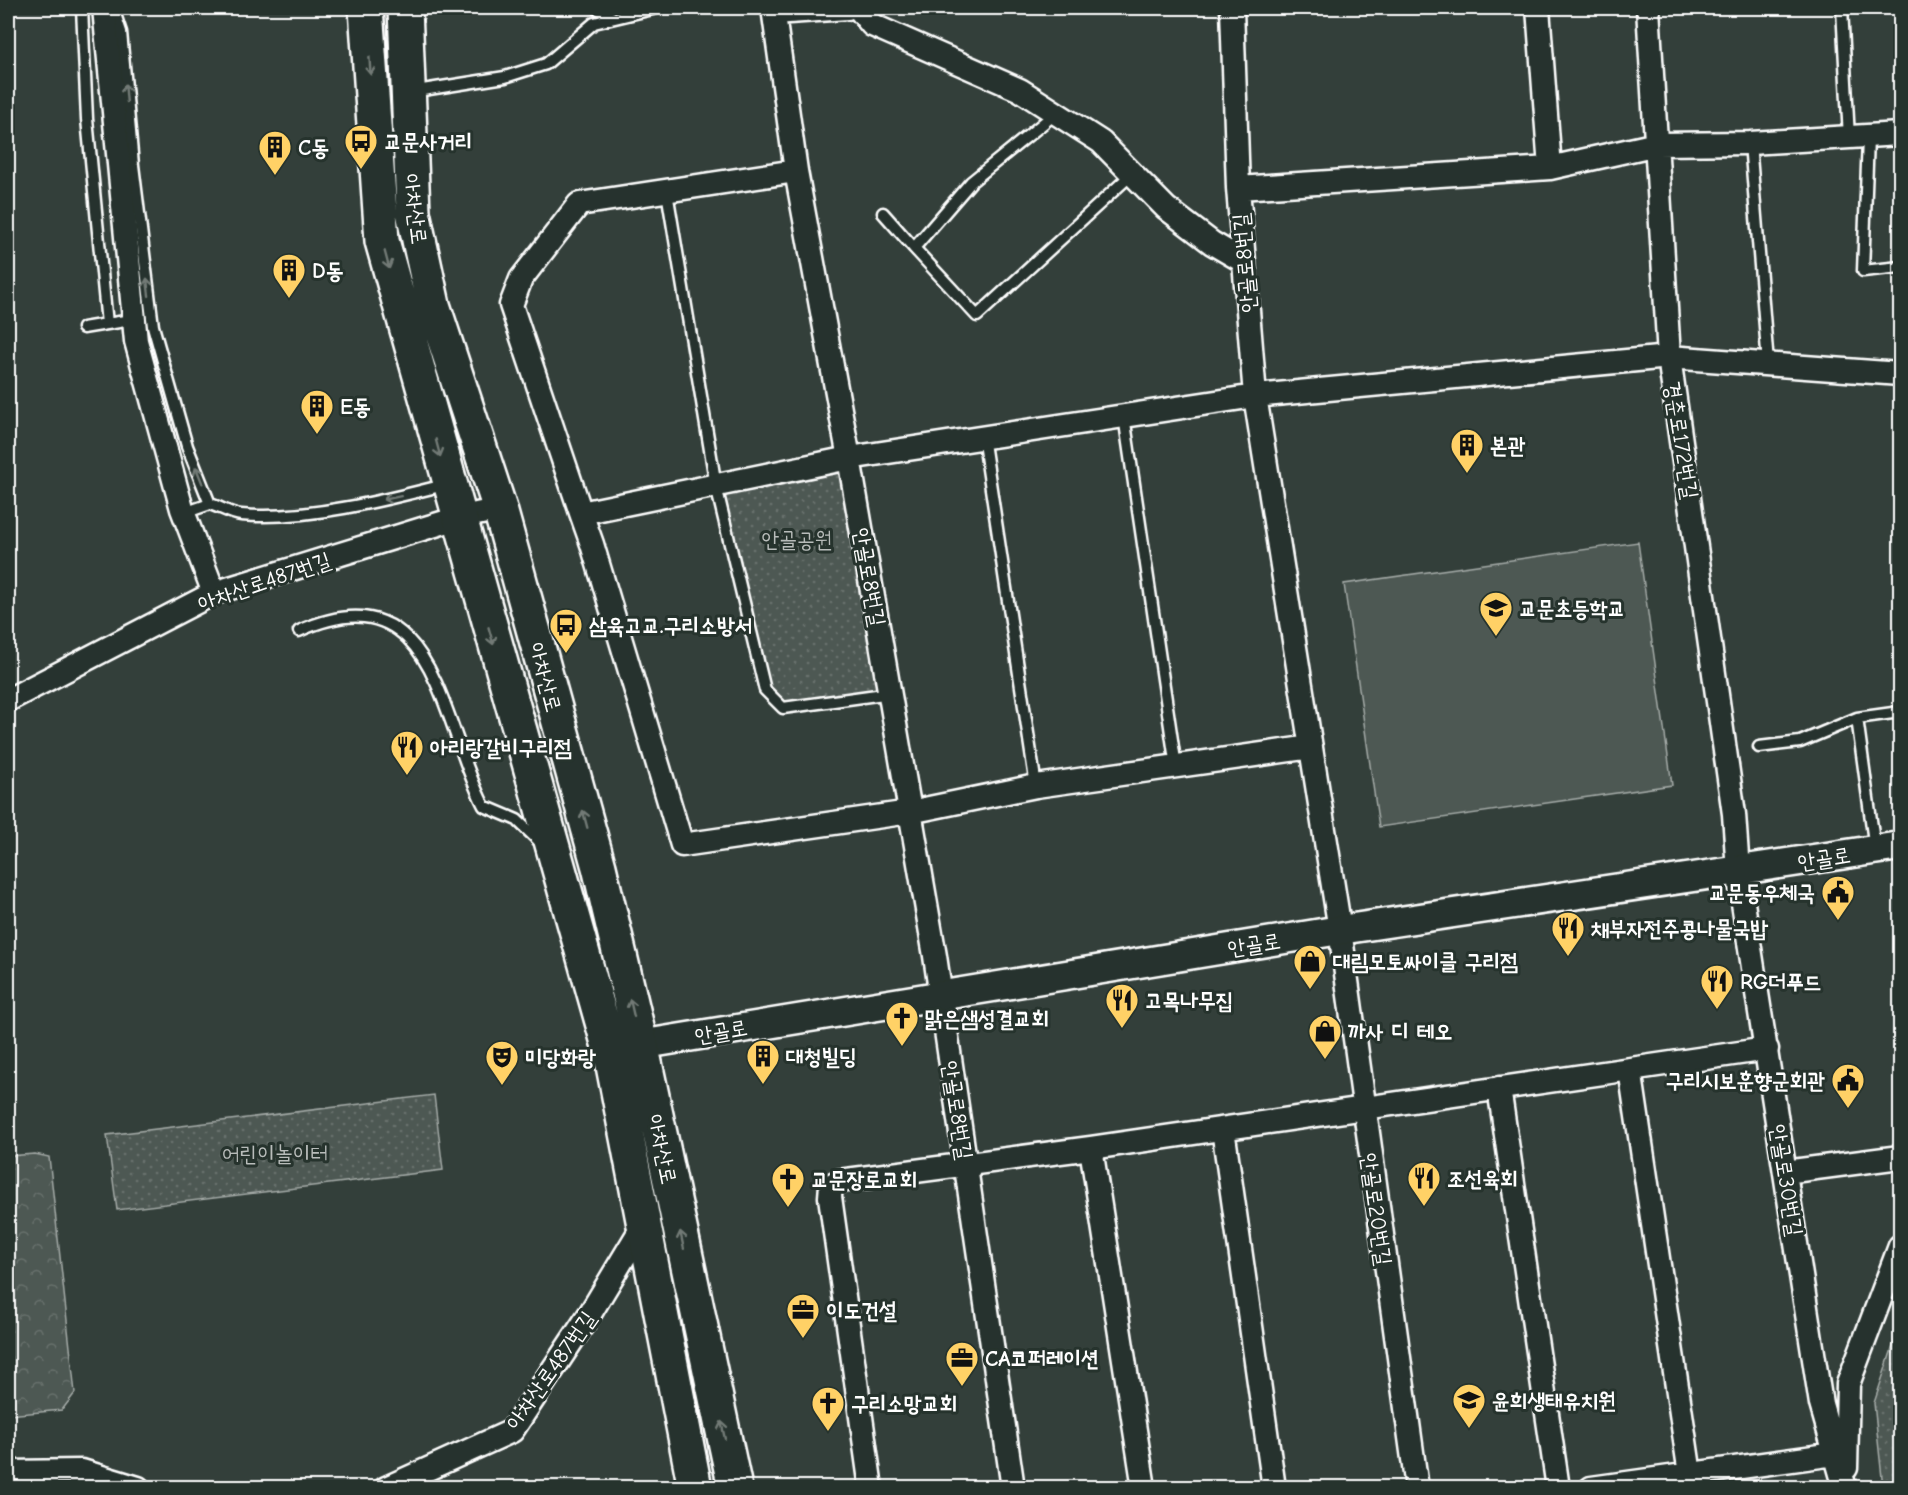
<svg xmlns="http://www.w3.org/2000/svg" width="1908" height="1495" font-family="'Comic Neue','Poor Story',sans-serif">
<style>
.grass{fill:#4d5853;stroke:#a6aca9;stroke-width:1.5}
.forest{fill:url(#forest-crowns);stroke:#a6aca9;stroke-width:1.5}
.park{fill:url(#park-dots);stroke:#a6aca9;stroke-width:1.5}
.lines{fill:none;stroke-linecap:round;stroke-linejoin:round}
.service-casing{stroke:#fff;stroke-width:15}
.minor-casing{stroke:#fff;stroke-width:27}
.tertiary-casing{stroke:#fff;stroke-width:33}
.primary-casing{stroke:#fff;stroke-width:38}
.service{stroke:#26332d;stroke-width:10}
.minor{stroke:#26332d;stroke-width:22}
.tertiary{stroke:#26332d;stroke-width:28}
.primary{stroke:#26332d;stroke-width:33}
.oneway{stroke:#727a76}
.labels{text-anchor:middle;stroke-width:6;stroke-linejoin:round;paint-order:stroke}
.poi-label{font-size:22px;font-weight:bold;fill:#fff;stroke:#26332d;text-anchor:start}
.street-label{font-size:22px;fill:#fff;stroke:#26332d}
.park-label{font-size:22px;fill:#b8bcba;stroke:#26332d}
</style>
<defs>
<pattern id="forest-crowns" width="20" height="18" patternUnits="userSpaceOnUse" patternTransform="scale(1.5)"><rect width="20" height="18" fill="#4d5853"/><path d="M2 6a3 3 0 1 1 6 0M12 15a3 3 0 1 1 6 0" fill="none" stroke="#68716d"/></pattern>
<pattern id="park-dots" width="8" height="8" patternUnits="userSpaceOnUse" patternTransform="scale(1.5)"><rect width="8" height="8" fill="#4d5853"/><path d="M2 2h.1M6 6h.1" fill="none" stroke="#68716d" stroke-width="1.8" stroke-linecap="round"/></pattern>
</defs>
<rect width="100%" height="100%" fill="#333f3a"/>
<filter id="ink" filterUnits="userSpaceOnUse"><feTurbulence type="fractalNoise" baseFrequency=".0167" numOctaves="2"/><feDisplacementMap in="SourceGraphic" scale="12" xChannelSelector="R" yChannelSelector="G"/><feConvolveMatrix kernelMatrix="1 2 1 2 8 2 1 2 1" color-interpolation-filters="sRGB"/></filter>
<g filter="url(#ink)">
<path class="grass" d="M 1638,542 L 1672,785 L 1379,827 L 1344,584 Z"/>
<path class="forest" d="M 35,1154 L 49,1157 L 75,1393 L 62,1410 L 8,1415 L 8,1156 Z"/>
<path class="park" d="M 849,458 L 891,693 L 783,708 L 765,690 L 716,486 Z
M 434,1095 L 443,1170 L 117,1210 L 107,1135 Z
M 1900,1325 L 1900,1487 L 1883,1487 L 1874,1403 Z"/>
<g class="lines">
<defs>
<path id="service" d="M 82,8 L 87,119 L 107,324
M 113,8 L 121,32 L 133,165 L 153,326 L 187,446 L 210,504 C 220,507 231,514 241,515 C 304,521 386,500 448,484
M 596,8 L 614,18
M 1842,8 L 1849,138
M 410,92 L 505,77 L 546,64 L 594,23 L 657,8
M 1056,113 L 971,182 L 914,248 L 977,316 L 1133,173
M 1868,138 L 1863,271 L 1900,267
M 1750,143 L 1768,364
M 667,192 L 716,486 L 765,690 L 783,708 L 891,693
M 883,213 L 914,248
M 83,328 L 137,319
M 1124,416 L 1176,767
M 983,436 L 1036,786
M 184,513 L 210,504
M 299,631 C 436,569 440,722 484,806 L 517,820 L 542,844
M 1857,718 L 1875,849
M 1759,747 L 1800,742 L 1857,718 L 1900,712"/>
<path id="minor" d="M 104,8 L 136,341 L 182,509 L 214,593
M 773,8 L 796,171
M 858,8 L 872,25 L 1020,90 L 1101,142 L 1166,208 L 1212,243 L 1243,261
M 1538,8 L 1550,168
M 1648,8 L 1669,357 L 1734,814 L 1738,871 L 1821,1404 L 1845,1488
M 774,13 L 847,8
M 1238,188 L 1550,168 L 1657,144 L 1750,143 L 1900,134
M 581,513 L 849,458 L 796,171 L 579,204 L 521,279 L 511,305 L 581,513 L 592,544 L 682,845 L 910,812 L 1036,786 L 1311,747
M 8,700 L 214,593 L 458,518 L 500,509
M 1630,1069 L 1692,1488
M 1499,1088 L 1558,1488
M 1223,1129 L 1274,1488
M 1091,1148 L 1144,1488
M 1785,1172 L 1900,1157
M 1846,1468 L 1848,1384 L 1900,1246
M 8,1472 L 82,1471 L 138,1488
M 386,1488 L 512,1431 L 591,1312 L 644,1224
M 871,1488 L 830,1197 L 831,1185 L 839,1181 L 1091,1148 L 1767,1049
M 1013,1488 L 935,956 L 849,458 L 1255,396 L 1238,188 L 1232,8
M 1417,1488 L 1340,930 L 1255,396 L 1669,357 L 1900,374
M 1591,1488 L 1835,1454"/>
<path id="tertiary" d="M 621,1048 L 1340,930 L 1900,846"/>
<path id="primary" d="M 366,8 L 382,241 L 610,1050 L 695,1488
M 405,8 L 413,212 L 433,305 L 500,509 L 599,867 L 641,1044 L 735,1488"/>
</defs>
<use href="#service" class="service-casing"/>
<use href="#minor" class="minor-casing"/>
<use href="#tertiary" class="tertiary-casing"/>
<use href="#primary" class="primary-casing"/>
<use href="#service" class="service"/>
<use href="#minor" class="minor"/>
<use href="#tertiary" class="tertiary"/>
<use href="#primary" class="primary"/>
</g>
<defs><path id="oneway-shaft" d="M-6 0H5M1.5-3L5.5 0L1.5 3" fill="none" stroke-width="1.6" stroke-linecap="round" stroke-linejoin="round" transform="scale(1.5)"/></defs>
<g class="oneway">
<use href="#oneway-shaft" transform="translate(370 66) rotate(86)"/>
<use href="#oneway-shaft" transform="translate(126 93) rotate(-95)"/>
<use href="#oneway-shaft" transform="translate(387 260) rotate(75)"/>
<use href="#oneway-shaft" transform="translate(148 287) rotate(-97)"/>
<use href="#oneway-shaft" transform="translate(438 448) rotate(75)"/>
<use href="#oneway-shaft" transform="translate(199 475) rotate(-112)"/>
<use href="#oneway-shaft" transform="translate(392 498) rotate(168)"/>
<use href="#oneway-shaft" transform="translate(491 636) rotate(74)"/>
<use href="#oneway-shaft" transform="translate(585 819) rotate(-105)"/>
<use href="#oneway-shaft" transform="translate(632 1008) rotate(-103)"/>
<use href="#oneway-shaft" transform="translate(682 1240) rotate(-102)"/>
<use href="#oneway-shaft" transform="translate(723 1430) rotate(-102)"/>
</g>
</g>
<defs>
<symbol id="bus-pin" viewBox="-11 -11 22 30"><path d="M0 17L-7.5 6A9.5 9.5 0 1 1 7.5 6Z" fill="#ffd166" stroke="#26332d"/><path d="M-5-6H5V4H4V6H2V4H-2V6H-4V4H-5ZM-3.5-4V0h7V-4ZM-3.5 1.2v1.5H-2V1.2ZM2 1.2v1.5H3.5V1.2Z" fill="#111"/></symbol>
<symbol id="building-pin" viewBox="-11 -11 22 30"><path d="M0 17L-7.5 6A9.5 9.5 0 1 1 7.5 6Z" fill="#ffd166" stroke="#26332d"/><path d="M-4-6H4V6H1V3H-1V6H-4ZM-2.5-4.3h1.7v1.8h-1.7ZM.8-4.3h1.7v1.8H.8ZM-2.5-1h1.7V.8h-1.7ZM.8-1h1.7V.8H.8Z" fill="#111"/></symbol>
<symbol id="school-pin" viewBox="-11 -11 22 30"><path d="M0 17L-7.5 6A9.5 9.5 0 1 1 7.5 6Z" fill="#ffd166" stroke="#26332d"/><path d="M0-5L7-2L0 1L-7-2ZM-4 1L0 2.5L4 1V4Q0 6-4 4Z" fill="#111"/></symbol>
<symbol id="restaurant-pin" viewBox="-11 -11 22 30"><path d="M0 17L-7.5 6A9.5 9.5 0 1 1 7.5 6Z" fill="#ffd166" stroke="#26332d"/><path d="M-5-6h1v4h1v-4h1v4h1v-4h1v5L-1.5 .5V6h-2V.5L-5-1ZM5-6V6H3V1.5H1.5Q1.5-4 5-6Z" fill="#111"/></symbol>
<symbol id="civic-pin" viewBox="-11 -11 22 30"><path d="M0 17L-7.5 6A9.5 9.5 0 1 1 7.5 6Z" fill="#ffd166" stroke="#26332d"/><path d="M-.6-6.5H3V-4.5H.6V-3L4-1V1h2V6H-6V1h2V-1L-.6-3ZM-1.2 2.5V6h2.4V2.5Z" fill="#111"/></symbol>
<symbol id="shop-pin" viewBox="-11 -11 22 30"><path d="M0 17L-7.5 6A9.5 9.5 0 1 1 7.5 6Z" fill="#ffd166" stroke="#26332d"/><path d="M-5-2.5h2.3a2.7 3.5 0 0 1 5.4 0H5L5.5 6h-11ZM-1.5-2.5h3a1.5 2.3 0 0 0-3 0Z" fill="#111"/></symbol>
<symbol id="church-pin" viewBox="-11 -11 22 30"><path d="M0 17L-7.5 6A9.5 9.5 0 1 1 7.5 6Z" fill="#ffd166" stroke="#26332d"/><path d="M-1.2-6h2.4v3.5h3.3v2.4h-3.3V6h-2.4V-.1h-3.3v-2.4h3.3Z" fill="#111"/></symbol>
<symbol id="theatre-pin" viewBox="-11 -11 22 30"><path d="M0 17L-7.5 6A9.5 9.5 0 1 1 7.5 6Z" fill="#ffd166" stroke="#26332d"/><path d="M-5-5.5Q0-4 5-5.5V0Q5 5 0 6Q-5 5-5 0ZM-3.3-2.5H-1v1.5H-3.3ZM1-2.5H3.3v1.5H1ZM-2.8 1Q0 5.5 2.8 1Z" fill="#111"/></symbol>
<symbol id="office-pin" viewBox="-11 -11 22 30"><path d="M0 17L-7.5 6A9.5 9.5 0 1 1 7.5 6Z" fill="#ffd166" stroke="#26332d"/><path d="M-6-3h4V-5.5h4V-3h4V5H-6ZM-1-4.5V-3h2v-1.5ZM-6 0V1H6V0Z" fill="#111"/></symbol>
</defs>
<g fill-rule="evenodd">
<use href="#bus-pin" x="342" y="122" width="38" height="52"/>
<use href="#building-pin" x="256" y="128" width="38" height="52"/>
<use href="#building-pin" x="270" y="251" width="38" height="52"/>
<use href="#building-pin" x="298" y="387" width="38" height="52"/>
<use href="#building-pin" x="1448" y="426" width="38" height="52"/>
<use href="#school-pin" x="1477" y="589" width="38" height="52"/>
<use href="#bus-pin" x="547" y="606" width="38" height="52"/>
<use href="#restaurant-pin" x="388" y="728" width="38" height="52"/>
<use href="#civic-pin" x="1819" y="873" width="38" height="52"/>
<use href="#restaurant-pin" x="1549" y="909" width="38" height="52"/>
<use href="#shop-pin" x="1291" y="942" width="38" height="52"/>
<use href="#restaurant-pin" x="1698" y="962" width="38" height="52"/>
<use href="#restaurant-pin" x="1103" y="981" width="38" height="52"/>
<use href="#church-pin" x="883" y="999" width="38" height="52"/>
<use href="#shop-pin" x="1306" y="1012" width="38" height="52"/>
<use href="#building-pin" x="744" y="1037" width="38" height="52"/>
<use href="#theatre-pin" x="483" y="1038" width="38" height="52"/>
<use href="#civic-pin" x="1829" y="1061" width="38" height="52"/>
<use href="#restaurant-pin" x="1405" y="1159" width="38" height="52"/>
<use href="#church-pin" x="769" y="1160" width="38" height="52"/>
<use href="#office-pin" x="784" y="1291" width="38" height="52"/>
<use href="#office-pin" x="943" y="1339" width="38" height="52"/>
<use href="#school-pin" x="1450" y="1381" width="38" height="52"/>
<use href="#church-pin" x="809" y="1384" width="38" height="52"/>
</g>
<g class="labels">
<g class="poi-label">
<text x="384" y="149">교문사거리</text>
<text x="298" y="155">C동</text>
<text x="312" y="278">D동</text>
<text x="340" y="414">E동</text>
<text x="1490" y="453">본관</text>
<text x="1519" y="616">교문초등학교</text>
<text x="589" y="633">삼육고교.구리소방서</text>
<text x="430" y="755">아리랑갈비구리점</text>
<text x="1815" y="900" text-anchor="end">교문동우체국</text>
<text x="1591" y="936">채부자전주콩나물국밥</text>
<text x="1333" y="969">대림모토싸이클 구리점</text>
<text x="1740" y="989">RG더푸드</text>
<text x="1145" y="1008">고목나무집</text>
<text x="925" y="1026">맑은샘성결교회</text>
<text x="1348" y="1039">까사 디 테오</text>
<text x="786" y="1064">대청빌딩</text>
<text x="525" y="1065">미당화랑</text>
<text x="1825" y="1088" text-anchor="end">구리시보훈향군회관</text>
<text x="1447" y="1186">조선육회</text>
<text x="811" y="1187">교문장로교회</text>
<text x="826" y="1318">이도건설</text>
<text x="985" y="1366">CA코퍼레이션</text>
<text x="1492" y="1408">윤희생태유치원</text>
<text x="851" y="1411">구리소망교회</text>
</g>
<g class="street-label">
<text transform="translate(416 209) rotate(83)" y="8">아차산로</text>
<text transform="translate(1244 263) rotate(-95)" y="8">안골로8번길</text>
<text transform="translate(1682 440) rotate(81)" y="8">경춘로172번길</text>
<text transform="translate(870 577) rotate(80)" y="8">안골로8번길</text>
<text transform="translate(264 581) rotate(-19)" y="8">아차산로487번길</text>
<text transform="translate(546 677) rotate(75)" y="8">아차산로</text>
<text transform="translate(1824 858) rotate(-9)" y="8">안골로</text>
<text transform="translate(1254 944) rotate(-9)" y="8">안골로</text>
<text transform="translate(721 1031) rotate(-10)" y="8">안골로</text>
<text transform="translate(958 1110) rotate(81)" y="8">안골로8번길</text>
<text transform="translate(663 1149) rotate(78)" y="8">아차산로</text>
<text transform="translate(1787 1180) rotate(81)" y="8">안골로30번길</text>
<text transform="translate(1377 1209) rotate(82)" y="8">안골로20번길</text>
<text transform="translate(550 1370) rotate(-55)" y="8">아차산로487번길</text>
</g>
<g class="park-label">
<text x="797" y="547">안골공원</text>
<text x="275" y="1161">어린이놀이터</text>
</g>
</g>
<rect width="1908" height="1495" fill="none" stroke="#26332d" stroke-width="30"/>
<rect x="15" y="15" width="1878" height="1465" fill="none" stroke="#fff" stroke-width="2" filter="url(#ink)"/>
</svg>
